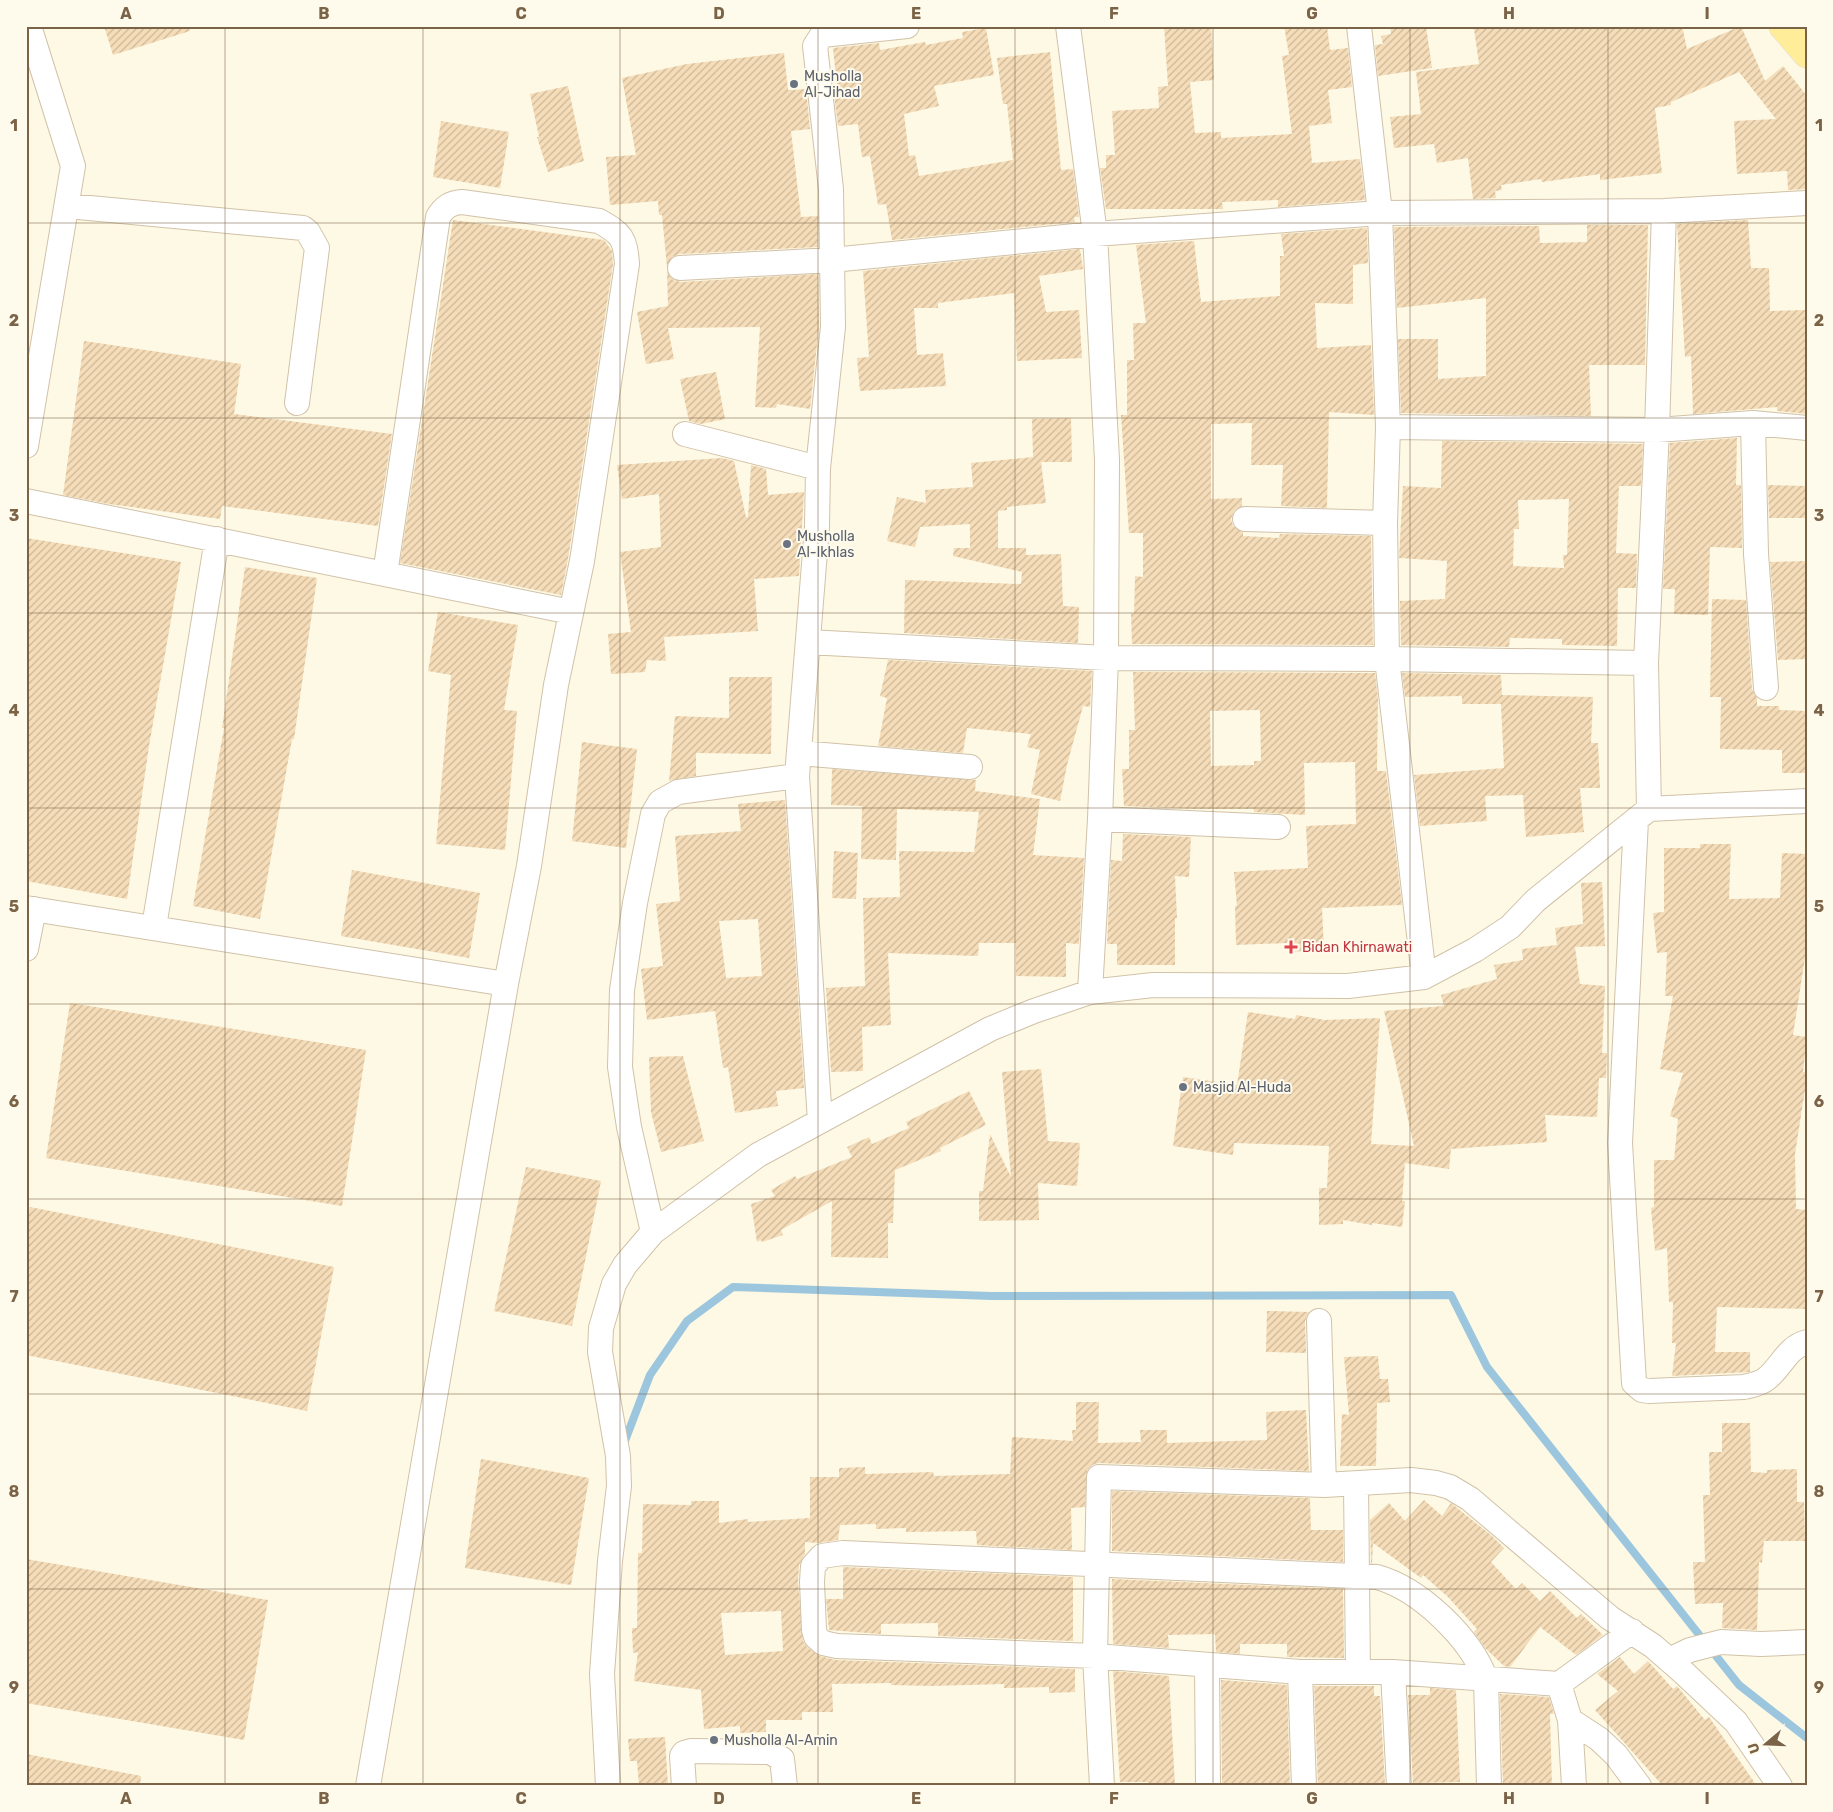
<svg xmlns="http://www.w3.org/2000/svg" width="1833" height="1812" font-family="Rubik,sans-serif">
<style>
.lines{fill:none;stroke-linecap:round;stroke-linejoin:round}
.stream{stroke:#9cc6dd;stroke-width:8}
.building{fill:url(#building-hatch);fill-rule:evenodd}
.minor-casing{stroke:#d1c2a9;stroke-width:26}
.major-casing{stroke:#e2ddd7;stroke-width:29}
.minor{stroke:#fff;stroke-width:24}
.major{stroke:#ffed9a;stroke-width:28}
.grid{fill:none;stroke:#7a6347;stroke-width:1;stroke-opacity:0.55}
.worship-dot{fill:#6b7280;stroke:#fffbec;stroke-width:2}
.health-dot{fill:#e0444e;stroke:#fffbec;stroke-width:2}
.labels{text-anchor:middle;stroke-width:4;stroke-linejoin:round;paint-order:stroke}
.worship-label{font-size:14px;fill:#5b616d;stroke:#fffbec;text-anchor:start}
.health-label{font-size:14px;fill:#be3a42;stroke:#fffbec;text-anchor:start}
.neatline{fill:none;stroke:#7a6347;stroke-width:2}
.grid-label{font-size:16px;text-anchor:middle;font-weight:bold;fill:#7a6347}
</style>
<defs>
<pattern id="building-hatch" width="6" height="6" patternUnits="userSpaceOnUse" patternTransform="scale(1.25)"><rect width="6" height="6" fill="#f6ddb9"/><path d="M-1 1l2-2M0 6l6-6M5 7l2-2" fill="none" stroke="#ccb798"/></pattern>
</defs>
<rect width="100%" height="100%" fill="#fef9e4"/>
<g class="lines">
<path class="stream" d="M 623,1446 L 650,1375 L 687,1321 L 733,1287 L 991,1296 L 1451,1295 L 1487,1367 L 1739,1685 L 1807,1738"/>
</g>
<path class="building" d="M 104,26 L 189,26 L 190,31 L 113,55 Z
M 1164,26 L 1211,26 L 1214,80 L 1190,82 L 1195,133 L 1221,132 L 1221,138 L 1292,134 L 1282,56 L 1289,55 L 1284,26 L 1327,26 L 1330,50 L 1348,48 L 1352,87 L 1328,90 L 1332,123 L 1309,126 L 1312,163 L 1360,159 L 1365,200 L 1278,207 L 1278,200 L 1222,202 L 1223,209 L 1106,209 L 1100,168 L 1106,168 L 1106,155 L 1115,155 L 1112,111 L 1159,108 L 1158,87 L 1168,86 Z
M 1390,26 L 1426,26 L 1432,68 L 1378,76 L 1375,45 L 1383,44 L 1381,36 L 1391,34 Z
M 1500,26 L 1682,26 L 1687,49 L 1741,26 L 1765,81 L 1783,66 L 1807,96 L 1807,189 L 1788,190 L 1787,171 L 1737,174 L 1734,121 L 1776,119 L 1739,72 L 1671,102 L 1671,105 L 1655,108 L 1662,173 L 1600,180 L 1600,174 L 1542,182 L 1541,179 L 1501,185 L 1502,190 L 1495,191 L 1496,198 L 1473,199 L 1468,158 L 1437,163 L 1434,144 L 1394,148 L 1390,117 L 1421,114 L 1416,72 L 1479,64 L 1474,29 Z
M 986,28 L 994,75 L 934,86 L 939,106 L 904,114 L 909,156 L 915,155 L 919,176 L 1013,160 L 1007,104 L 1003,104 L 997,58 L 1050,52 L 1061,170 L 1073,169 L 1079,217 L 1074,217 L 1075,222 L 892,240 L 886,204 L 878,205 L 870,156 L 862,157 L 858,124 L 838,126 L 833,86 L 837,86 L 833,48 L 879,43 L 880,50 L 925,42 L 926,45 L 963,38 L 962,32 Z
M 784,53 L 788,90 L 806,89 L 810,129 L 791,131 L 801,217 L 818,216 L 818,247 L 679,254 L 672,257 L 667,267 L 662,215 L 659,215 L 658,201 L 610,205 L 606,157 L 636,155 L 622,78 L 687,64 Z
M 568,86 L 584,161 L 548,172 L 537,137 L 539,137 L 530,94 Z
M 441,121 L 509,132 L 500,188 L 433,177 Z
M 453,220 L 604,240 L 612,251 L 613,264 L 568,559 L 561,595 L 400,563 Z
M 1748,220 L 1751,268 L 1769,268 L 1770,311 L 1807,310 L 1807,414 L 1777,411 L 1777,407 L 1693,414 L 1691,356 L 1685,357 L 1677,224 Z
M 1587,225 L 1648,225 L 1645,365 L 1589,365 L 1591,416 L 1401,413 L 1398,339 L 1438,339 L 1438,379 L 1486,376 L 1486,298 L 1397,308 L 1394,227 L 1539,226 L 1540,243 L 1587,242 Z
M 1367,228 L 1368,263 L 1353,265 L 1353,304 L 1315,303 L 1317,348 L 1371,345 L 1374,415 L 1329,412 L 1327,508 L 1281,506 L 1283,465 L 1251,465 L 1252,423 L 1211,424 L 1211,499 L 1242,498 L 1242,506 L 1234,511 L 1231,519 L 1233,526 L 1243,532 L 1243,536 L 1279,538 L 1280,534 L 1371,536 L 1373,645 L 1132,644 L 1131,613 L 1134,614 L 1135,576 L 1143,577 L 1143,533 L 1129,533 L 1121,415 L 1127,415 L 1127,360 L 1134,360 L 1133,323 L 1146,323 L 1136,245 L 1194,241 L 1201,302 L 1280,296 L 1280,256 L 1284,256 L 1281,234 Z
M 1080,249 L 1083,269 L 1039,276 L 1046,312 L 1079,310 L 1082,358 L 1017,361 L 1014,293 L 938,303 L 938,308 L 914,308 L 917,355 L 943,353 L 946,386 L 860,391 L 857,358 L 869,357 L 863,271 Z
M 667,271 L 673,280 L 681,282 L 818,274 L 819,326 L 810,409 L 777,404 L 776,408 L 755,407 L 760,327 L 668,328 L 674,359 L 646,364 L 637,312 L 668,306 Z
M 84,341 L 241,364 L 234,414 L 392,434 L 378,526 L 222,506 L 220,519 L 109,504 L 63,495 Z
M 716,372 L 725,419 L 701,424 L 689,421 L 680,379 Z
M 1071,418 L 1072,462 L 1041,462 L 1046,503 L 1007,507 L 1007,510 L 998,511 L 998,548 L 1026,548 L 1026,555 L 1061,554 L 1063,606 L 1079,607 L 1078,643 L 904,633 L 905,580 L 1021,584 L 1022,572 L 953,556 L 954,548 L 970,548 L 970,524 L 920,527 L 915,547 L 887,541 L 897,497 L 926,503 L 925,490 L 973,487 L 971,463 L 1033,457 L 1032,419 Z
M 1737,438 L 1736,485 L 1741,485 L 1742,548 L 1710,547 L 1708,615 L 1674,614 L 1675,589 L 1663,589 L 1670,443 Z
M 1442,441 L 1643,444 L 1641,486 L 1619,486 L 1616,553 L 1637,554 L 1636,588 L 1618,588 L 1617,646 L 1562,645 L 1562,639 L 1510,638 L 1509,647 L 1401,645 L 1400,601 L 1445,599 L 1447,561 L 1399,558 L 1403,486 L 1441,488 ZM 1569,499 L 1567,555 L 1563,555 L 1564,568 L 1513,566 L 1514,529 L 1519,529 L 1518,500 Z
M 722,458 L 734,461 L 746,517 L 748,517 L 751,465 L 766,469 L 768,495 L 804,492 L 799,576 L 754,579 L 758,631 L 664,637 L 666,661 L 647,660 L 645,672 L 611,674 L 608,634 L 631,632 L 620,552 L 661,547 L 659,494 L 622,499 L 617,465 Z
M 1768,485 L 1807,486 L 1807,518 L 1769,518 Z
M 26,538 L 181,562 L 149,746 L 127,899 L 26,881 Z
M 1807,561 L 1807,659 L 1778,660 L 1770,562 Z
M 245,567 L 317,578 L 294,739 L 292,739 L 260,919 L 193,906 L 224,728 L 222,728 Z
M 1712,599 L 1746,600 L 1752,689 L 1757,698 L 1757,706 L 1779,706 L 1779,710 L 1807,711 L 1807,773 L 1782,773 L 1782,750 L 1720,749 L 1721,697 L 1710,697 Z
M 438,612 L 518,625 L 504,710 L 517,711 L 505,850 L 436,844 L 451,675 L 428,671 Z
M 888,660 L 1092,671 L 1090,707 L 1083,706 L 1067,765 L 1060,801 L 1031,794 L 1040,750 L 1027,747 L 1031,734 L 967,728 L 963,753 L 878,746 L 887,698 L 880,696 Z
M 1133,672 L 1375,673 L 1378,699 L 1377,771 L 1386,771 L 1402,905 L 1322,908 L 1324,950 L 1288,952 L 1288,943 L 1236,945 L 1235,906 L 1237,906 L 1234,872 L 1308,868 L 1306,826 L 1356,824 L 1355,762 L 1304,763 L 1305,815 L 1254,812 L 1254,809 L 1193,809 L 1124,806 L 1122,769 L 1129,769 L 1129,730 L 1135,730 ZM 1260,710 L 1261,761 L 1254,761 L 1254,765 L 1211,766 L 1210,711 Z
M 1402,673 L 1501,675 L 1502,695 L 1593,697 L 1591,743 L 1598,743 L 1600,788 L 1580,788 L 1584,832 L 1526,837 L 1523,795 L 1485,796 L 1487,821 L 1420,826 L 1414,775 L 1504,768 L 1501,704 L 1462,704 L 1462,696 L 1405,697 Z
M 729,677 L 772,677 L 771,754 L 696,753 L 696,776 L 669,781 L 675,716 L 729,718 Z
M 582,742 L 637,749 L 626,848 L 572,841 Z
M 832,769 L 976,780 L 975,791 L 1040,799 L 1033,855 L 1084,858 L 1079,944 L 1066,943 L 1066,977 L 1016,976 L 1016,943 L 979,943 L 978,956 L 888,953 L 891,1025 L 862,1027 L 863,1071 L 831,1072 L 826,988 L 865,986 L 863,898 L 900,897 L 899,851 L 974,852 L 979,812 L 897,809 L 896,860 L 861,859 L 862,806 L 831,805 Z
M 785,800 L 804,1088 L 776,1091 L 778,1106 L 735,1113 L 728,1067 L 723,1068 L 715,1011 L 647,1020 L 641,969 L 663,966 L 656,904 L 680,901 L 675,836 L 741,831 L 738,804 ZM 758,919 L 762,976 L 726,978 L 719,921 Z
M 1123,834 L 1191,837 L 1189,877 L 1175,876 L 1177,918 L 1175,918 L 1175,965 L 1117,965 L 1117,944 L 1107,944 L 1111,860 L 1122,861 Z
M 1700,844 L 1731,844 L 1729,899 L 1780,898 L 1782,853 L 1807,854 L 1807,945 L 1793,1035 L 1807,1037 L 1803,1072 L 1807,1072 L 1807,1077 L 1795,1154 L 1796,1209 L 1807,1210 L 1807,1309 L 1717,1307 L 1715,1352 L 1750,1352 L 1750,1372 L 1672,1376 L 1676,1343 L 1672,1343 L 1673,1302 L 1669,1302 L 1667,1248 L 1655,1251 L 1651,1208 L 1654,1207 L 1654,1160 L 1674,1160 L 1678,1119 L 1670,1116 L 1683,1073 L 1660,1069 L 1673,996 L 1665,996 L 1667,952 L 1657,953 L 1653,913 L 1664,912 L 1664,848 L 1700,848 Z
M 834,851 L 858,853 L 856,899 L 832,898 Z
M 352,870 L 480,893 L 469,958 L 341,936 Z
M 1602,882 L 1605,946 L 1575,947 L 1580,984 L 1605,986 L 1602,1053 L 1607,1053 L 1606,1078 L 1599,1078 L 1597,1117 L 1545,1115 L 1547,1142 L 1451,1149 L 1449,1169 L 1405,1163 L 1402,1201 L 1405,1201 L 1402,1227 L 1372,1223 L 1372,1225 L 1343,1220 L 1343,1224 L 1319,1225 L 1319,1188 L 1327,1188 L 1329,1146 L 1234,1143 L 1233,1155 L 1173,1146 L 1183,1077 L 1237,1085 L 1248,1012 L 1295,1019 L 1296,1015 L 1325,1020 L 1380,1018 L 1371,1144 L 1414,1146 L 1384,1011 L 1444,1006 L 1441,995 L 1497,979 L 1494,965 L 1523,960 L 1522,949 L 1557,945 L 1555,928 L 1583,924 L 1581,883 Z
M 70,1003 L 366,1050 L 342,1206 L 46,1158 Z
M 683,1056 L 704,1141 L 661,1152 L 651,1112 L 649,1057 Z
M 1041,1069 L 1048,1141 L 1080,1143 L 1077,1186 L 1038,1183 L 1039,1220 L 979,1221 L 979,1191 L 983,1191 L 990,1134 L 1011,1177 L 1002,1072 Z
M 969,1091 L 986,1125 L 940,1148 L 941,1151 L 895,1170 L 893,1223 L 888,1223 L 888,1258 L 831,1257 L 832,1201 L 781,1230 L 783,1235 L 762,1242 L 761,1240 L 757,1242 L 751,1204 L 775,1196 L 771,1190 L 795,1176 L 797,1179 L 852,1157 L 847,1147 L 869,1137 L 872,1144 L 909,1128 L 906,1122 Z
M 526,1167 L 601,1181 L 572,1326 L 494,1311 Z
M 30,1207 L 334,1267 L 307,1411 L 26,1355 L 26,1225 Z
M 1267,1311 L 1309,1312 L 1305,1321 L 1306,1353 L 1266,1352 Z
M 1378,1356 L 1380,1379 L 1388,1379 L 1390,1402 L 1377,1403 L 1376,1466 L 1340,1466 L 1342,1414 L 1349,1415 L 1344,1357 Z
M 1076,1402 L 1099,1402 L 1098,1443 L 1141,1442 L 1140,1430 L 1167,1430 L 1167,1443 L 1267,1440 L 1266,1412 L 1306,1410 L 1309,1471 L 1099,1463 L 1092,1465 L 1087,1470 L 1085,1507 L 1071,1508 L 1072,1550 L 977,1545 L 976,1531 L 906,1532 L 906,1528 L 876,1529 L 876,1524 L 840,1525 L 838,1540 L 818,1543 L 805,1542 L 805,1554 L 799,1565 L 798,1582 L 803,1641 L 807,1647 L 820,1656 L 836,1660 L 1075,1669 L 1075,1692 L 1049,1693 L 1049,1687 L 1004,1688 L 1004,1684 L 932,1686 L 891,1685 L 891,1683 L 832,1684 L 833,1712 L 802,1712 L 802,1720 L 766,1720 L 766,1732 L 740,1733 L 740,1726 L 704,1729 L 701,1690 L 634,1681 L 638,1652 L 633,1653 L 632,1628 L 637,1628 L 638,1553 L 642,1553 L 643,1504 L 691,1505 L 691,1501 L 719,1501 L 719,1523 L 748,1519 L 748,1522 L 810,1518 L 810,1477 L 839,1477 L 839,1468 L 865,1467 L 865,1474 L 933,1472 L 934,1476 L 1010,1474 L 1012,1437 L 1073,1441 L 1072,1430 L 1076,1430 ZM 781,1611 L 783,1651 L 725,1655 L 721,1613 Z
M 1722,1423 L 1750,1423 L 1751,1472 L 1767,1473 L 1767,1470 L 1797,1469 L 1797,1502 L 1804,1502 L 1805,1541 L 1764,1541 L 1762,1563 L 1759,1562 L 1757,1630 L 1722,1628 L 1723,1603 L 1695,1604 L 1693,1562 L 1705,1562 L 1703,1495 L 1710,1495 L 1709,1452 L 1722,1452 Z
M 481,1459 L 589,1478 L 571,1585 L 465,1568 Z
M 1112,1491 L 1310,1498 L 1311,1530 L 1343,1530 L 1343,1562 L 1112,1551 Z
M 1424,1500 L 1442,1516 L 1451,1503 L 1492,1536 L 1504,1548 L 1491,1562 L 1516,1589 L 1522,1583 L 1540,1601 L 1550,1591 L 1577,1618 L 1581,1614 L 1603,1635 L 1576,1655 L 1540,1627 L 1510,1667 L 1504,1666 L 1485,1648 L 1474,1632 L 1477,1629 L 1448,1597 L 1423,1575 L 1421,1578 L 1373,1543 L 1372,1563 L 1371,1563 L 1370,1520 L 1389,1503 L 1405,1521 Z
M 26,1559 L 268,1600 L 244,1740 L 26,1703 Z
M 843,1567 L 1073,1577 L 1073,1641 L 938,1636 L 938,1623 L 881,1624 L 881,1634 L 829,1630 L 826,1599 L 843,1599 Z
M 1112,1579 L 1343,1589 L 1344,1658 L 1287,1657 L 1287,1644 L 1240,1644 L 1240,1654 L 1216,1652 L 1215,1634 L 1168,1635 L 1169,1648 L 1113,1644 Z
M 1620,1657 L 1634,1674 L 1648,1661 L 1673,1689 L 1677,1686 L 1705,1720 L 1709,1717 L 1757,1786 L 1663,1786 L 1595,1710 L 1618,1691 L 1597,1674 Z
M 1113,1671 L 1169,1676 L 1175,1786 L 1148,1786 L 1148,1782 L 1120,1782 Z
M 1221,1680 L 1287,1685 L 1290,1786 L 1222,1786 Z
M 1314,1686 L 1374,1686 L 1374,1696 L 1380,1696 L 1385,1784 L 1318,1786 Z
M 1430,1688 L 1456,1690 L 1460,1782 L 1413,1783 L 1408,1695 L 1430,1695 Z
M 1500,1694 L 1549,1697 L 1554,1714 L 1550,1714 L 1552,1786 L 1503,1786 Z
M 665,1737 L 668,1786 L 639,1786 L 637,1761 L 630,1761 L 628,1739 Z
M 26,1754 L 141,1776 L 140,1786 L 26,1786 Z"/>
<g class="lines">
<defs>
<path id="minor" d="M 1068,26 L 1095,234 L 1107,460 L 1106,658 L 1100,819 L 1090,992
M 1359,26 L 1380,213 L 1388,427 L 1385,523 L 1387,659 L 1424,977
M 68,206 L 303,228 L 308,232 L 317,248 L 297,403
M 680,268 L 832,260 L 1095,234 L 1380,213 L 1664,211 L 1807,203
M 1753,423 L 1756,554 L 1766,688
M 1388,427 L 1657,430 L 1753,423 L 1807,428
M 685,434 L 818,468
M 26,446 L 73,166 L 29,26
M 26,501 L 571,612
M 1245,519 L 1385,523
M 808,642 L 1106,658 L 1387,659 L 1646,663
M 799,753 L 970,767
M 1649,809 L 1646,663 L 1657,430 L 1664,211
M 1100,819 L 1278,827
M 1636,820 L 1620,1143 L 1634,1383 L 1642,1390 L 1649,1391 L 1744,1387 C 1752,1385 1760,1384 1766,1379 C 1781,1368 1787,1347 1807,1342
M 26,908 L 506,984
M 154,927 L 217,539
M 26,949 L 34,909
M 820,1121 L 797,776 L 817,527 L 818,468 L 833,327 L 831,189 L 815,46 L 822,35 L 907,26
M 653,1232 L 629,1127 L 620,1067 L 622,990 L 635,903 L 653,814 L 660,802 L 678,792 L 797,776
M 1319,1321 L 1324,1485
M 1356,1484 L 1358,1672
M 1669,1660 L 1690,1650 L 1721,1642 L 1761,1644 L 1807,1642
M 1207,1665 L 1208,1786
M 1300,1672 L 1304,1786
M 1393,1672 L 1399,1786
M 1559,1684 L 1570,1720 L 1574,1786
M 1570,1720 L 1599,1739 L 1616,1755 L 1639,1786
M 368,1786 L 506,984 L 529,866 L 556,685 L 582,561 L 627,264 C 625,238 622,234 599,221 L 462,202 C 450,203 444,207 438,217 L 385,574
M 608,1786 L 602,1674 L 610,1561 L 619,1486 L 618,1456 L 600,1352 L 601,1328 L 614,1284 L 625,1265 L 653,1232 L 758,1155 L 990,1029 L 1034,1011 L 1090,992 L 1153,985 L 1348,986 L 1424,977 L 1475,950 L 1510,927 L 1536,900 L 1649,809 L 1807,801
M 684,1786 L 682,1756 L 684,1753 L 691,1751 L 770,1752 L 782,1759 L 785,1786
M 1102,1786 L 1095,1656 L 1099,1477 L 1324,1485 L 1411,1480 L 1436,1483 L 1450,1487 L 1470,1499 L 1610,1618 L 1653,1646 L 1684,1673 L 1736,1722 L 1780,1786
M 1489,1786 L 1486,1680 C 1471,1638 1420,1589 1377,1577 L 843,1553 L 822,1556 L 813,1566 L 812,1582 L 814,1630 L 816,1637 L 823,1643 L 837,1646 L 1095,1656 L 1300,1672 L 1393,1672 L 1559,1684 L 1632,1631"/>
<path id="major" d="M 1783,26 L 1807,54"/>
</defs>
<use href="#minor" class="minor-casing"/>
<use href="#major" class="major-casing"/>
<use href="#minor" class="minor"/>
<use href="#major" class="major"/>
</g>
<path class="grid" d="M 225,26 L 225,1786M 423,26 L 423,1786M 620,26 L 620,1786M 818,26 L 818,1786M 1015,26 L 1015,1786M 1213,26 L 1213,1786M 1410,26 L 1410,1786M 1608,26 L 1608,1786M 26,223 L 1807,223M 26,418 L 1807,418M 26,613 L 1807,613M 26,808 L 1807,808M 26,1004 L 1807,1004M 26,1199 L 1807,1199M 26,1394 L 1807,1394M 26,1589 L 1807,1589"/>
<g class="worship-dot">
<circle cx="794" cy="84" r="5"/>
<circle cx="787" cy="544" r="5"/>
<circle cx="1183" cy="1087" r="5"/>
<circle cx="714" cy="1740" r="5"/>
</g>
<path class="health-dot" d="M1288.5 939.5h5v5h5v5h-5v5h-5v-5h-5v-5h5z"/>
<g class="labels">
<g class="worship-label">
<text x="804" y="81">Musholla<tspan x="804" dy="16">Al-Jihad</tspan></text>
<text x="797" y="541">Musholla<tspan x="797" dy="16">Al-Ikhlas</tspan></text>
<text x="1193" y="1092">Masjid Al-Huda</text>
<text x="724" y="1745">Musholla Al-Amin</text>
</g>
<g class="health-label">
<text x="1302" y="952">Bidan Khirnawati</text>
</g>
</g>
<rect width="1833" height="1812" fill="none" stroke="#fffbec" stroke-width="55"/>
<g transform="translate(1766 1744) rotate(251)" stroke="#fffbec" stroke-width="4" paint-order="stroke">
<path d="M0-4L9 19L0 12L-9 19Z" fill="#7a6347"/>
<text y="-8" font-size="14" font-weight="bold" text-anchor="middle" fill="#7a6347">U</text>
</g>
<rect x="28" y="28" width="1778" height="1756" class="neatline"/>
<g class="grid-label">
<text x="126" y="19">A</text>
<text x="324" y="19">B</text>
<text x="521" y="19">C</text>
<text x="719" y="19">D</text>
<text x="916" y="19">E</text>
<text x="1114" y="19">F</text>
<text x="1312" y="19">G</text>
<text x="1509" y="19">H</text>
<text x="1707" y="19">I</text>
<text x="14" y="131">1</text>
<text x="1819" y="131">1</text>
<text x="14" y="326">2</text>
<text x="1819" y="326">2</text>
<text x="14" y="521">3</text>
<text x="1819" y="521">3</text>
<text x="14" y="716">4</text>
<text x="1819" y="716">4</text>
<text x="14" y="912">5</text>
<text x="1819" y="912">5</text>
<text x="14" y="1107">6</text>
<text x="1819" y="1107">6</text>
<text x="14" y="1302">7</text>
<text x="1819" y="1302">7</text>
<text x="14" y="1497">8</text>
<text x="1819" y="1497">8</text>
<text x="14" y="1693">9</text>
<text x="1819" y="1693">9</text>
<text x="126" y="1804">A</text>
<text x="324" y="1804">B</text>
<text x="521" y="1804">C</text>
<text x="719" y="1804">D</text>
<text x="916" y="1804">E</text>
<text x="1114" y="1804">F</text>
<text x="1312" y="1804">G</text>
<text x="1509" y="1804">H</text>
<text x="1707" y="1804">I</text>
</g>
</svg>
